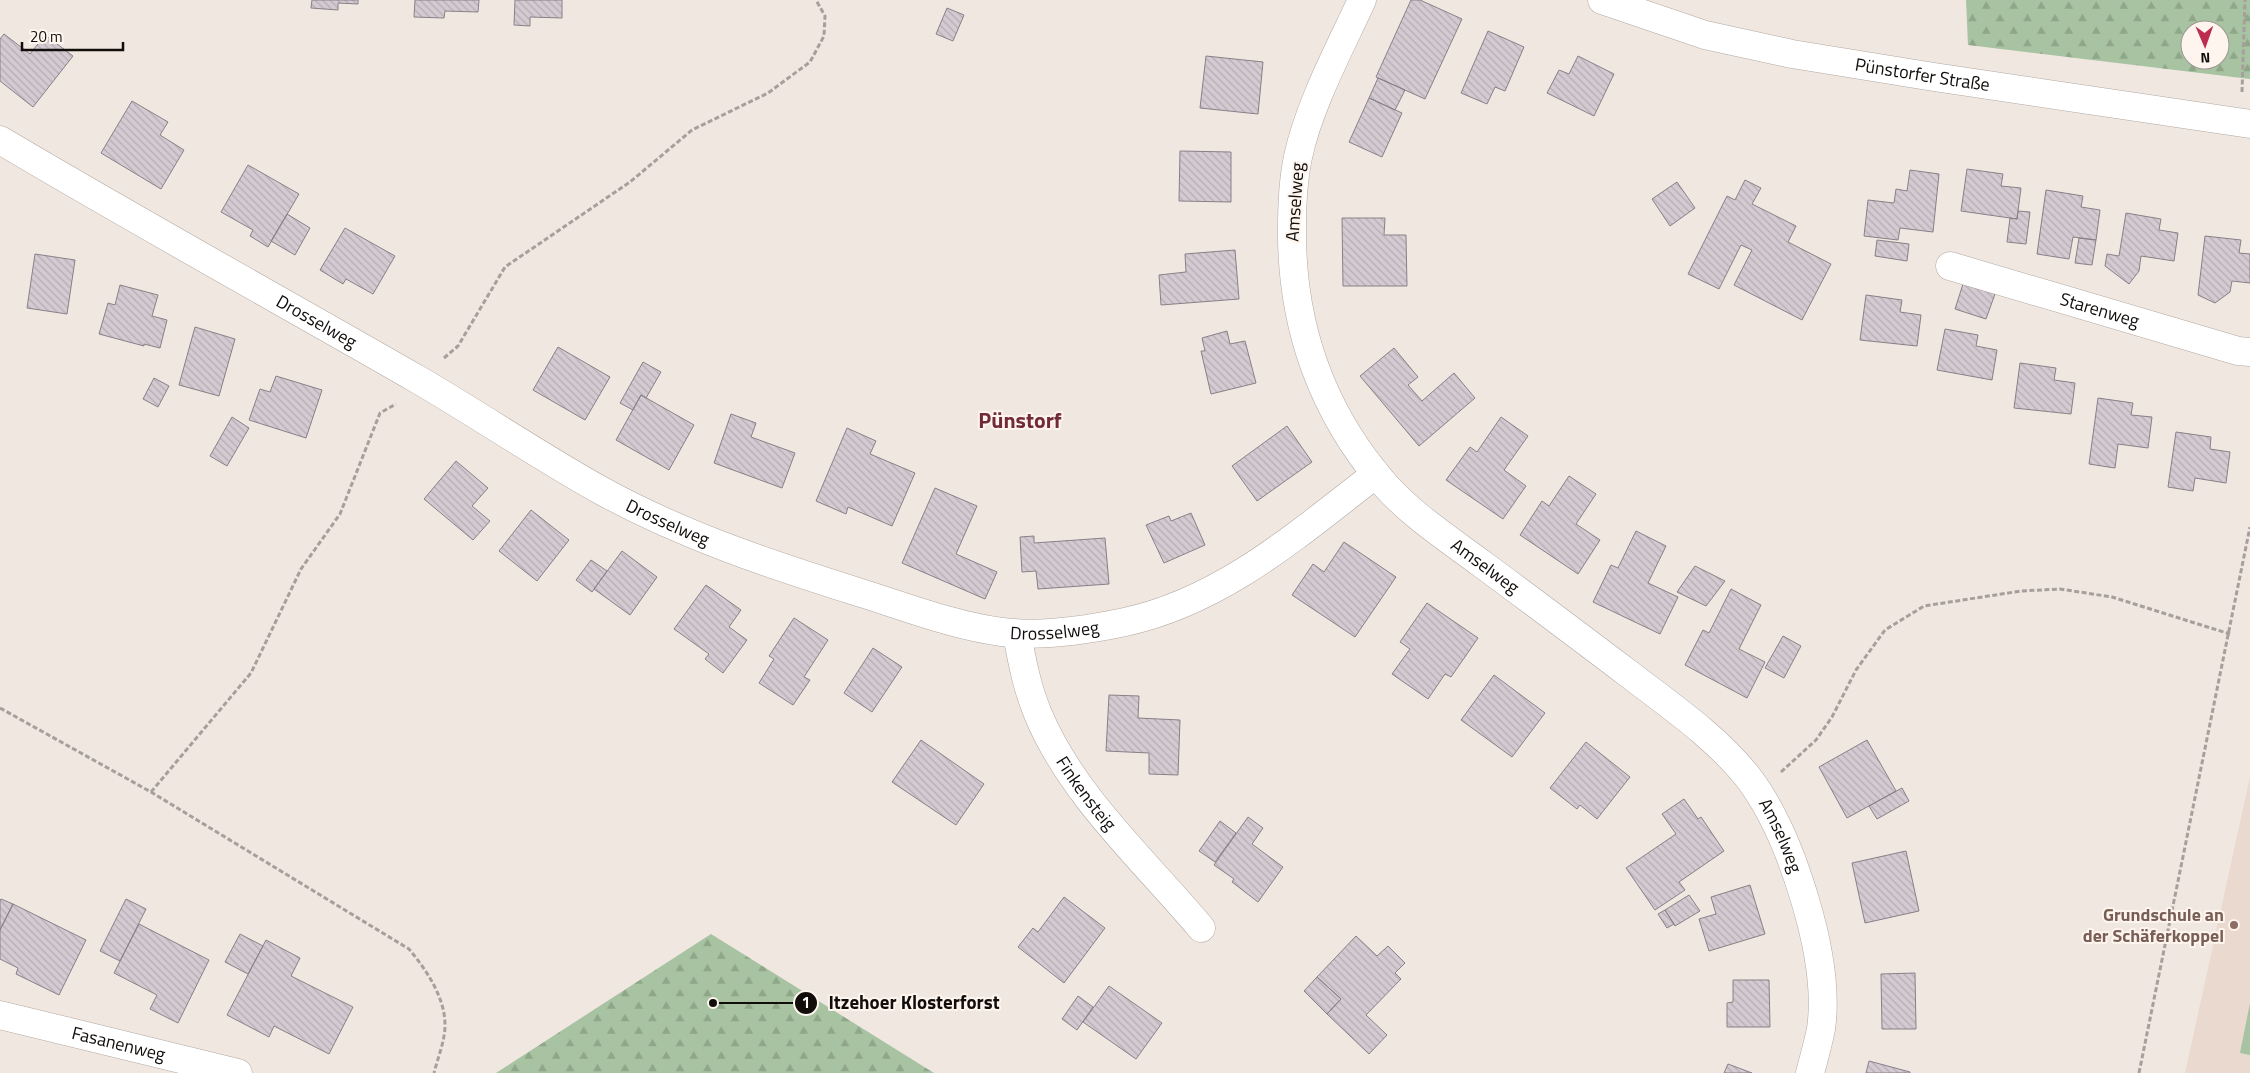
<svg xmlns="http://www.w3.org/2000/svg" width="2250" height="1073" font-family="'Titillium Web',sans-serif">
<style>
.built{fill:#e9d9ce}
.forest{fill:url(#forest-firs);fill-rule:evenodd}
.park{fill:#a7c3a1}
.building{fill:url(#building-back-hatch);stroke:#888087}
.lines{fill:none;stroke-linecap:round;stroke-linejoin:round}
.minor-casing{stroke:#b1a8a2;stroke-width:29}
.path{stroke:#a79f9b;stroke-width:3;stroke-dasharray:5 2.5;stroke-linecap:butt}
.minor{stroke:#fff;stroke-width:28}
.education-dot{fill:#8d6e63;stroke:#fef5ee;stroke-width:2}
.labels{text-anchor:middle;stroke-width:4;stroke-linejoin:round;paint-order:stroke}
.street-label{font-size:18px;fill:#100d0b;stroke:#fef5ee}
.education-label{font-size:18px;font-weight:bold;fill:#785e54;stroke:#fef5ee;text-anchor:end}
.district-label{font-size:22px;font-weight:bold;fill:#712b37;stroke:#fef5ee}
.leader{fill:none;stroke:#100d0b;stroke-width:2}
.callout-dot{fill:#100d0b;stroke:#fef5ee;stroke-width:2}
.mark-label{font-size:15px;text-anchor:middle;font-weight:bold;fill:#fff}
.callout-label{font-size:19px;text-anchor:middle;font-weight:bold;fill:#100d0b;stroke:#fef5ee;stroke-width:4;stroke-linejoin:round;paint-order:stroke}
</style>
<defs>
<pattern id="forest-firs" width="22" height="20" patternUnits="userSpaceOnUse" patternTransform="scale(1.25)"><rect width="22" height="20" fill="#a7c3a1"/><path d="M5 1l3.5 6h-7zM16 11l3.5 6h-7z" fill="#8fa689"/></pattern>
<pattern id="building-back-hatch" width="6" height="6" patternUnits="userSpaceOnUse" patternTransform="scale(1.25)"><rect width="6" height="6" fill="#d4cbd2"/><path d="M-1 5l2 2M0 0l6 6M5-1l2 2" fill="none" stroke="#b5adb3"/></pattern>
</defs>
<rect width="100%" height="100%" fill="#f1e7e1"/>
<path class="built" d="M 2250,777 L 2250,1073 L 2185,1073 Z"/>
<path class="forest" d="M 1966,0 L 2250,0 L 2250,79 L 1968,45 ZM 2190,30 L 2220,30 L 2220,60 L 2190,60 Z
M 711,934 L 934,1073 L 496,1073 Z"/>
<path class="park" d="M 2250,1003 L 2250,1055 L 2240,1053 Z"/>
<path class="building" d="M 312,0 L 358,0 L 358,4 L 338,3 L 338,10 L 311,8 Z
M 415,0 L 479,0 L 478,12 L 445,11 L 444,18 L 414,17 Z
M 515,0 L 562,0 L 562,18 L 530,17 L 530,26 L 514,25 Z
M 1411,0 L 1420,0 L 1462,19 L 1425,99 L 1376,77 Z
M 947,8 L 964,15 L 953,41 L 936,34 Z
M 1488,31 L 1524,47 L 1505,91 L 1495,87 L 1487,104 L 1461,93 Z
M 4,34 L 30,54 L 45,35 L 73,56 L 33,107 L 0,81 L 0,39 Z
M 1206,56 L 1263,62 L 1258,114 L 1200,108 Z
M 1578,56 L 1614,74 L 1594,116 L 1547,93 L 1559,70 L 1569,74 Z
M 1378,78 L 1405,90 L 1395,110 L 1369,98 Z
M 1369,98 L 1402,113 L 1382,157 L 1349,142 Z
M 132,101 L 168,122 L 160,135 L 184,150 L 161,189 L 101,153 Z
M 1180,151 L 1231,152 L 1231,202 L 1179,201 Z
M 248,165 L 299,194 L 268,247 L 250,236 L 253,230 L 221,212 Z
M 1967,169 L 2003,174 L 2001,186 L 2021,188 L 2017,219 L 1961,211 Z
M 1910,170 L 1939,174 L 1933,232 L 1900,228 L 1898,240 L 1864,236 L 1868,200 L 1894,203 L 1896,189 L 1907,191 Z
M 1745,180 L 1761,188 L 1752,204 L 1796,226 L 1788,242 L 1831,264 L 1802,320 L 1734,285 L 1752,250 L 1741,245 L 1719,289 L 1688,274 L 1727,196 L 1735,200 Z
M 1677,182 L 1695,208 L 1670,226 L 1652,199 Z
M 2046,190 L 2083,196 L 2081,207 L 2100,210 L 2096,240 L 2073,237 L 2069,259 L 2037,254 Z
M 2018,211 L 2030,212 L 2026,244 L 2007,242 L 2010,218 L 2017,219 Z
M 2126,213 L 2161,219 L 2159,230 L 2178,233 L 2174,261 L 2141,256 L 2139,271 L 2129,284 L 2105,266 L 2107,254 L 2119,256 Z
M 287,214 L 310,228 L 295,255 L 271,241 Z
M 1342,218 L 1385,218 L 1384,235 L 1406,235 L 1407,286 L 1343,286 Z
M 345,228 L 395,256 L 373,294 L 346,279 L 343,284 L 320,270 Z
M 2205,236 L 2241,240 L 2239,253 L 2250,254 L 2250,283 L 2232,281 L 2230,292 L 2215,303 L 2198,295 Z
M 2079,238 L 2096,240 L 2092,265 L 2075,263 Z
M 1877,240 L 1909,244 L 1907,261 L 1875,256 Z
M 1235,250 L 1239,299 L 1161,305 L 1159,275 L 1186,272 L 1185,254 Z
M 35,254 L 75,260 L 67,314 L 27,308 Z
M 1963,284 L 1995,294 L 1986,319 L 1955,309 Z
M 120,285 L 158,295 L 152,316 L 167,320 L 160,348 L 144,344 L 144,346 L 99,334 L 108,303 L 115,305 Z
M 1866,295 L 1902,300 L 1900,312 L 1921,315 L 1917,346 L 1860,340 Z
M 195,327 L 235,339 L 219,396 L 179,385 Z
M 1945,329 L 1978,335 L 1976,346 L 1997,350 L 1992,380 L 1937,370 Z
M 1227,331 L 1230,344 L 1245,341 L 1256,383 L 1211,394 L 1201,351 L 1205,351 L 1202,338 Z
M 558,347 L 610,377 L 585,420 L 533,390 Z
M 1394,348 L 1418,377 L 1408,385 L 1422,401 L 1454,373 L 1475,398 L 1419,446 L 1360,376 Z
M 643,362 L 661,372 L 646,398 L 641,395 L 633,410 L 620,403 Z
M 2020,363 L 2056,368 L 2054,380 L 2075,383 L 2071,414 L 2014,408 Z
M 276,376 L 322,390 L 306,438 L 249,420 L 260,389 L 270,392 Z
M 154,378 L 169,386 L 158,407 L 143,399 Z
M 641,395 L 694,425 L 669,470 L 616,440 Z
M 2098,398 L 2133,403 L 2131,415 L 2152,417 L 2148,448 L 2118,444 L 2115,468 L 2089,464 Z
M 731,414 L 756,423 L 751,437 L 795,453 L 782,488 L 714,463 Z
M 232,417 L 249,428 L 227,466 L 210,456 Z
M 1501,417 L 1528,436 L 1504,470 L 1526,486 L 1503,519 L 1446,480 L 1470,447 L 1477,452 Z
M 1287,426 L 1312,462 L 1257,501 L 1232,466 Z
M 847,428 L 876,441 L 870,454 L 915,473 L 892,526 L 848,507 L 846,514 L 816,501 Z
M 2176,432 L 2211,437 L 2210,449 L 2230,452 L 2226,483 L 2195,478 L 2193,491 L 2168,487 Z
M 456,461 L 488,488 L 472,506 L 490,521 L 473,540 L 424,499 Z
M 1569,476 L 1596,494 L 1576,524 L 1600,540 L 1578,574 L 1520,535 L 1542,501 L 1549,506 Z
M 935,488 L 977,506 L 956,554 L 997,572 L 985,599 L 902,563 Z
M 531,510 L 569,540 L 537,581 L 499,551 Z
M 1191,513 L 1205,545 L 1164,563 L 1146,525 L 1169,516 L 1171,521 Z
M 1636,531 L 1666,546 L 1648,583 L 1678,597 L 1660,634 L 1593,602 L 1611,565 L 1618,568 Z
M 1034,536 L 1034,543 L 1105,538 L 1109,584 L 1038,589 L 1036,571 L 1022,572 L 1020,537 Z
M 1344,542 L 1396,577 L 1355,637 L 1292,595 L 1313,564 L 1324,572 Z
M 622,551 L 657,577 L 630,615 L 594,589 Z
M 591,560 L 607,571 L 592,592 L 576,580 Z
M 1695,566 L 1725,581 L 1706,606 L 1677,592 Z
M 706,585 L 741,610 L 729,627 L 747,640 L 723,673 L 705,659 L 709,654 L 674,629 Z
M 1731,589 L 1761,605 L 1739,649 L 1765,662 L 1747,698 L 1685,665 L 1703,630 L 1709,633 Z
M 1427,603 L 1478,638 L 1451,677 L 1445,674 L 1428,699 L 1392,674 L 1410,649 L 1400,642 Z
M 794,618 L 828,640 L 804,677 L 810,680 L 793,705 L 759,683 L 774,659 L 769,656 Z
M 1783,636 L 1801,646 L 1784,678 L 1765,668 Z
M 873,648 L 902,667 L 872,712 L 844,693 Z
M 1494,675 L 1545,713 L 1512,757 L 1461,720 Z
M 1109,695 L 1139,696 L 1138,718 L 1180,720 L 1178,775 L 1149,774 L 1149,753 L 1106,751 Z
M 921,740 L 984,784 L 956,825 L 892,782 Z
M 1867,740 L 1896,791 L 1847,818 L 1819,767 Z
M 1586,742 L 1630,777 L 1597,819 L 1580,805 L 1577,809 L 1550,788 Z
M 1902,788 L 1909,801 L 1877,819 L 1869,806 Z
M 1684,799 L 1698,819 L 1701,817 L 1724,851 L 1679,882 L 1685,890 L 1655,910 L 1626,868 L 1676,834 L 1662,814 Z
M 1248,817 L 1263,828 L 1252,844 L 1283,867 L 1258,902 L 1232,882 L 1234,879 L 1214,865 Z
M 1220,821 L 1236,833 L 1215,862 L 1199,851 Z
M 1906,851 L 1919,911 L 1865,923 L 1852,863 Z
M 1750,885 L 1765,934 L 1709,951 L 1699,919 L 1716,914 L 1711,897 Z
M 1689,895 L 1700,911 L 1675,926 L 1665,910 Z
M 1064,897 L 1105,928 L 1064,983 L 1018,947 L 1033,928 L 1038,932 Z
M 1,899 L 13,904 L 0,930 L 0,900 Z
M 126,899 L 146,909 L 120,961 L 100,951 Z
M 13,904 L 86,940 L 59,995 L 16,974 L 18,968 L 0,959 L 0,930 Z
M 1665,910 L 1674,924 L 1667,928 L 1658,914 Z
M 139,924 L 209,960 L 178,1023 L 150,1009 L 157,995 L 114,973 Z
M 240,934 L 263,946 L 248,974 L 225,962 Z
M 1356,936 L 1377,956 L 1388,946 L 1405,963 L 1395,973 L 1401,979 L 1366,1015 L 1387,1035 L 1369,1054 L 1327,1014 L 1341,999 L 1317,977 Z
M 266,940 L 300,958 L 291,976 L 353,1007 L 329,1054 L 274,1026 L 269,1037 L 227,1015 Z
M 1915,973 L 1916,1029 L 1882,1029 L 1881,974 Z
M 1317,977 L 1341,999 L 1327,1014 L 1304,991 Z
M 1733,980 L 1769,980 L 1770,1027 L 1727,1027 L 1727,1003 L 1733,1002 Z
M 1109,986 L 1162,1023 L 1136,1059 L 1083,1022 Z
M 1078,996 L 1093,1007 L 1077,1030 L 1062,1019 Z
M 1869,1061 L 1910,1072 L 1910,1073 L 1866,1073 Z
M 1728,1064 L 1752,1073 L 1724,1073 Z"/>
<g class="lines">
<defs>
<g id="minor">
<path id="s1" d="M 1362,0 C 1340,48 1309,105 1298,157 C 1293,180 1292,205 1292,228 C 1291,325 1322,413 1386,486 C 1413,516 1450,540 1482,564 C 1531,600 1580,637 1629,674 C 1669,705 1715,736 1747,776 C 1775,812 1792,856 1805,900 C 1817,940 1827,987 1821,1029 C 1818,1044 1814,1058 1810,1073"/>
<path id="s2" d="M 1602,0 L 1705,35 L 1792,54 L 1934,77 L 2250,124"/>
<path id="s3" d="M 0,140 C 138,222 278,299 417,379 C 479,415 539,456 602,491 C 684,536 772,565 861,593 C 906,607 955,626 1002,632 C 1041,637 1087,630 1125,622 C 1223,601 1299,533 1376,474"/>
<path id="s4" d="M 1950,266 L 2238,351 L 2250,352"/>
<path id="s5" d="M 1017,634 C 1022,661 1027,688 1038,714 C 1072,796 1145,861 1201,928"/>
<path id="s6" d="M 0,1015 L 238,1073"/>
</g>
</defs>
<use href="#minor" class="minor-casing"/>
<path class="path" d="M 2242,92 L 2245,0
M 444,358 L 458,346 L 505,267 L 630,182 L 692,130 L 768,93 L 810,62 L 824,36 L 825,16 L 816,0
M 0,708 L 151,792 L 409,949 C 428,972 450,1004 444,1036 C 442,1048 437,1061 434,1073
M 1781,772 L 1816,740 L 1832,717 L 1856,670 L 1885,630 L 1924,606 L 2021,591 L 2060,589 L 2112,597 L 2230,634
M 151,792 L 251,673 L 301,569 L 340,514 L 380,413 L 396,404
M 2139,1073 L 2250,527"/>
<use href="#minor" class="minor"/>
</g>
<circle class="education-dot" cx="2234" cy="925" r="5"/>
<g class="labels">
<g class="street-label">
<text dy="6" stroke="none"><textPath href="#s2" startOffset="330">Pünstorfer Straße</textPath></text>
<text transform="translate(1295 202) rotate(-86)" y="6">Amselweg</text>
<text dy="6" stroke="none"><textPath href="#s4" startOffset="156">Starenweg</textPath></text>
<text dy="6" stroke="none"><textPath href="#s3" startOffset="365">Drosselweg</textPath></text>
<text dy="6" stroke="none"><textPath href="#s3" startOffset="770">Drosselweg</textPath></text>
<text dy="6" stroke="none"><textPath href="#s1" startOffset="650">Amselweg</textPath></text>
<text dy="6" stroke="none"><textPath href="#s3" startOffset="1175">Drosselweg</textPath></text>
<text dy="6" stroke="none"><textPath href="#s5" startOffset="176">Finkensteig</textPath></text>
<text dy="6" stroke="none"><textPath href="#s1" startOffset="1055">Amselweg</textPath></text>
<text dy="6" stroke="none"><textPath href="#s6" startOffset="122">Fasanenweg</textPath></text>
</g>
<g class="education-label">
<text x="2224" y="921">Grundschule an<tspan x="2224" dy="21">der Schäferkoppel</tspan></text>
</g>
<g class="district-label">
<text x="1020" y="428">Pünstorf</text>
</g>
</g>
<path class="leader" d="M713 1003L806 1003"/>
<g class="callout-dot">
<circle cx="713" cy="1003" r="5"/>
<circle cx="806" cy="1003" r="12"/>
</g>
<g class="mark-label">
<text x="806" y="1008">1</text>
</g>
<g class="callout-label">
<text x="914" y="1009">Itzehoer Klosterforst</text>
</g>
<g transform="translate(2205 45) rotate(178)"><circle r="24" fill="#fef5ee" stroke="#9f9893"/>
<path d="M0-4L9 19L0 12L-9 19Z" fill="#bd2d50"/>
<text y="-8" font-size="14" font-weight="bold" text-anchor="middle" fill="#100d0b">N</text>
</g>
<path d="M22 42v8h101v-8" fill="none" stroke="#100d0b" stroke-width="2.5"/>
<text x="30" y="42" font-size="15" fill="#100d0b" stroke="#fef5ee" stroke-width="4" paint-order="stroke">20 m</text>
</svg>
